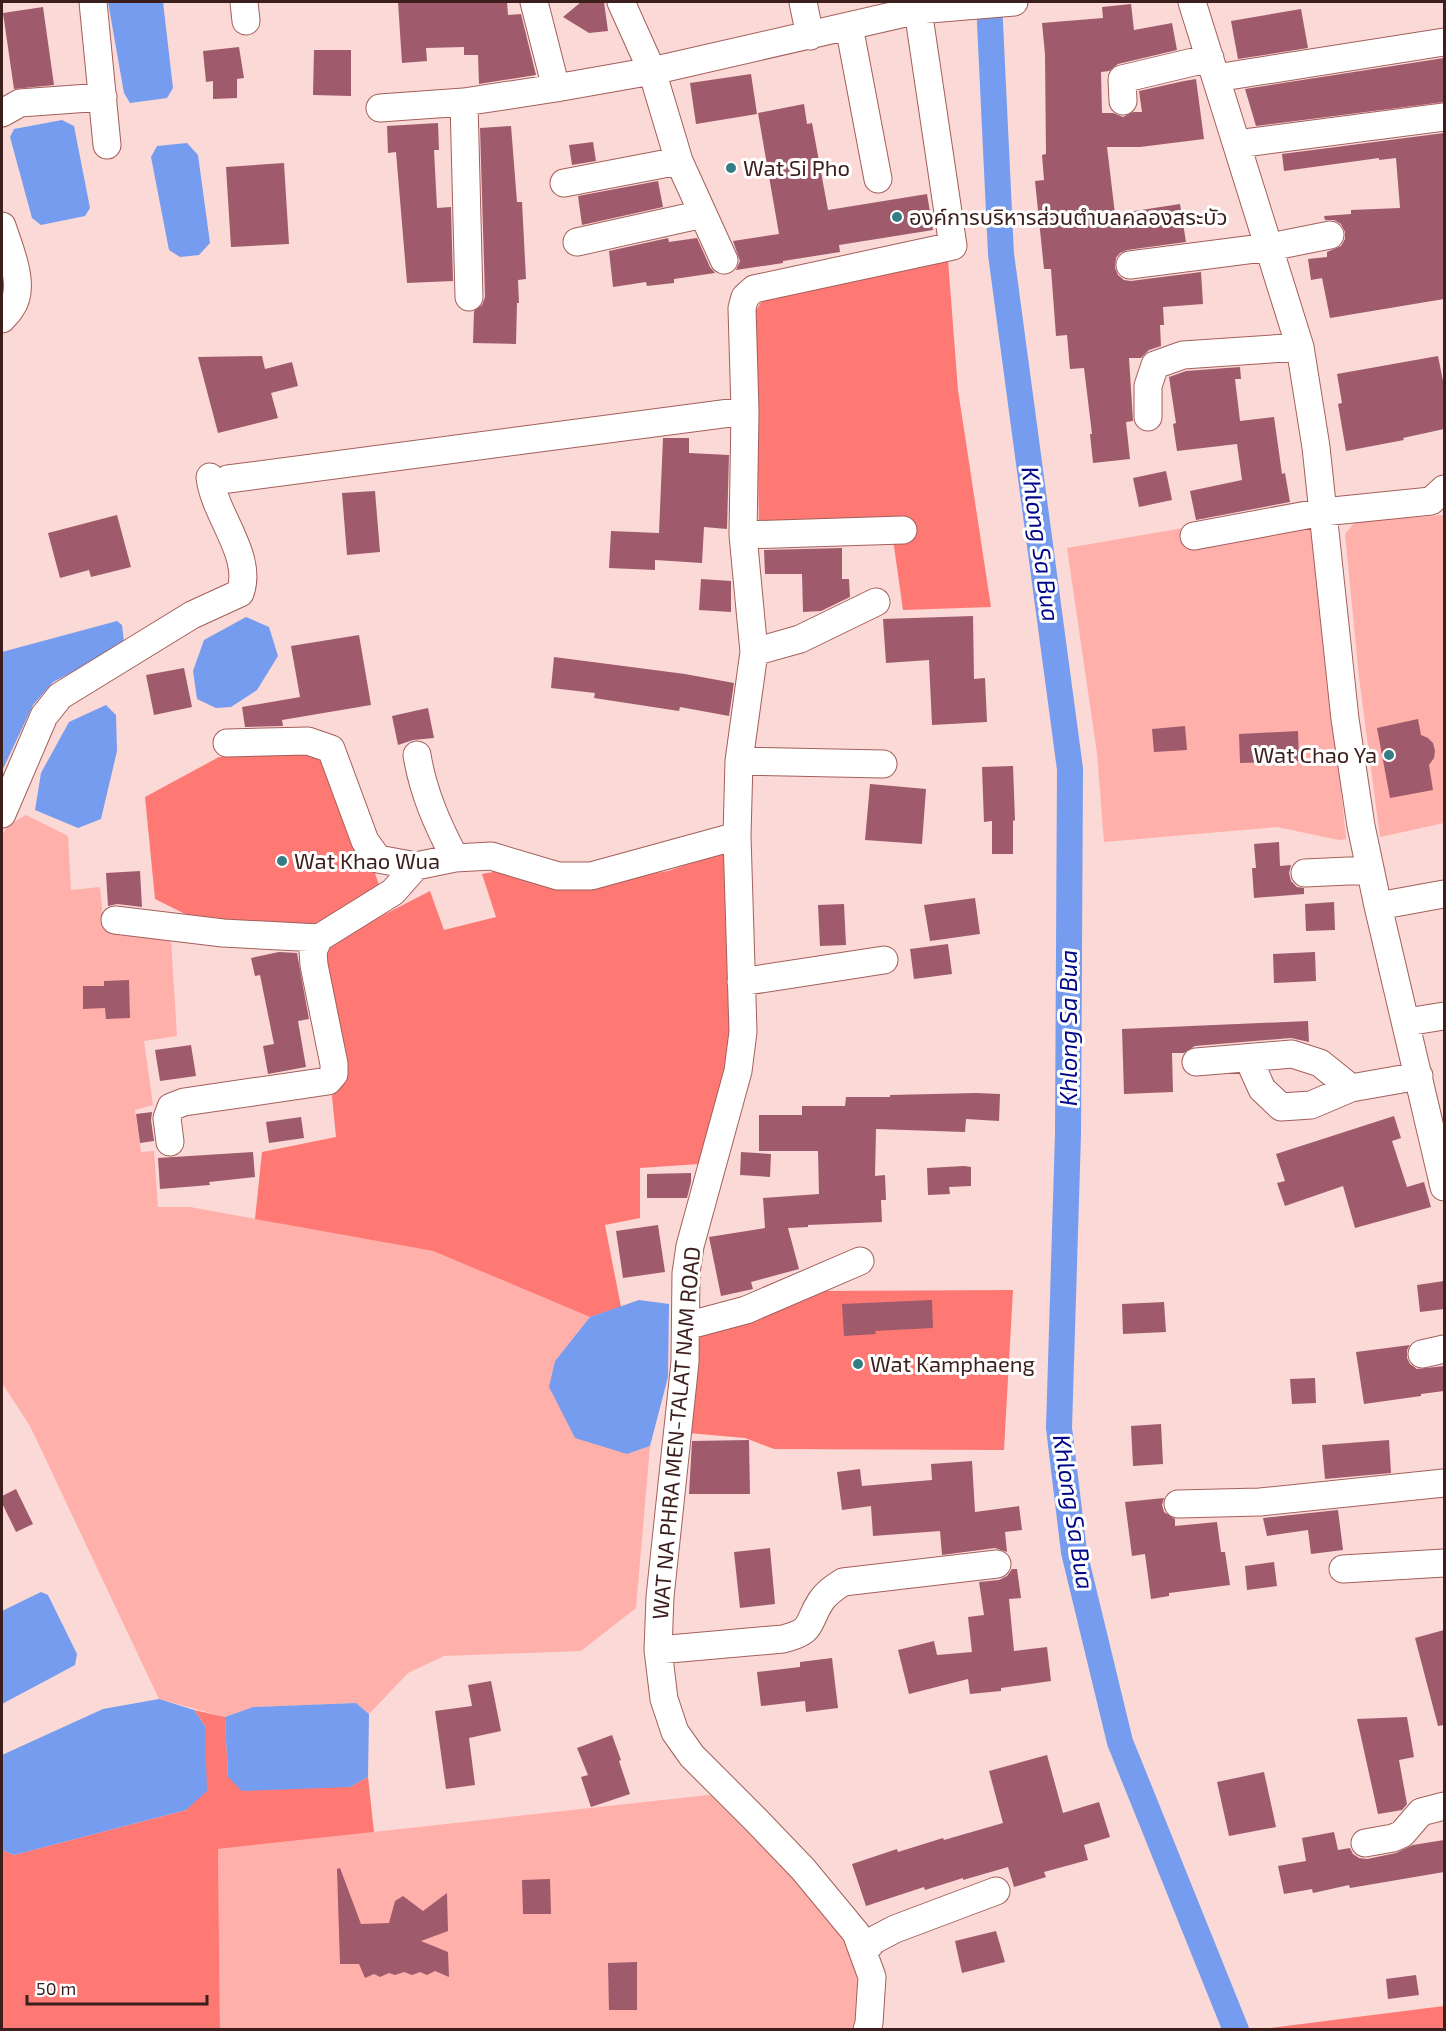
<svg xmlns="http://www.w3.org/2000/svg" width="1446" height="2031" font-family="'Exo 2','Noto Sans Thai',sans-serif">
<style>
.green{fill:#ffb0aa}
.forest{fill:#fe7974}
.water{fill:#759cef}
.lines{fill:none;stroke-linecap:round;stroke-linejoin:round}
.canal{stroke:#759cef;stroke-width:26}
.building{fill:#9f5b6c}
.minor-casing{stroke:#a45f5a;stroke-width:29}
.minor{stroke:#fff;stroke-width:27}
.poi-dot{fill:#357d84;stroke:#fff;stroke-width:2}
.labels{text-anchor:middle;stroke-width:6;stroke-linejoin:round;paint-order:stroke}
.poi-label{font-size:22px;fill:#3c1f1d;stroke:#fff;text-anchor:start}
.street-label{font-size:22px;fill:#3c1f1d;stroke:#fff}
.water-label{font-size:24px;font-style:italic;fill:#000889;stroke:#fff}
</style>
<rect width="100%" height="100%" fill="#fad9d6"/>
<path class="green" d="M 1312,506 L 1346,839 L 1339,840 L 1277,827 L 1104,842 L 1097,753 L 1067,548 Z
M 1444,515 L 1444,823 L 1380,837 L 1359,677 L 1345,534 L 1355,522 Z
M 26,815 L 68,836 L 71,890 L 100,887 L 103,918 L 171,941 L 177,1036 L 144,1041 L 153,1105 L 135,1110 L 141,1152 L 154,1151 L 158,1207 L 190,1207 L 433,1251 L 590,1317 L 555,1361 L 627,1454 L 650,1446 L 636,1608 L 581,1651 L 444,1656 L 408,1673 L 369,1714 L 356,1703 L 253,1707 L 225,1717 L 159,1699 L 30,1426 L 2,1383 L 2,835 L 7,826 Z
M 718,1794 L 851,1945 L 860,1975 L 856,2030 L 220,2029 L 218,1849 Z"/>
<path class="forest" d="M 948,260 L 958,390 L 991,607 L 903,610 L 891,525 L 759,527 L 755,312 L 765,296 Z
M 322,753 L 343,777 L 380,888 L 313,925 L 205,924 L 155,899 L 145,797 L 219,757 Z
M 728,850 L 734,1033 L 699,1164 L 640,1168 L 640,1218 L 605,1225 L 621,1307 L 590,1317 L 433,1251 L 255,1219 L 262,1152 L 336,1137 L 332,1096 L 346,1067 L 325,962 L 331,942 L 430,891 L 444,930 L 496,917 L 482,874 L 514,868 L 558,890 L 668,871 Z
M 1013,1290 L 1004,1450 L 774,1449 L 745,1438 L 688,1433 L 699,1335 L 815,1291 Z
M 194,1710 L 225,1717 L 228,1777 L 350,1787 L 368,1777 L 374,1832 L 218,1849 L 220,2029 L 2,2029 L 2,1850 L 14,1855 L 186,1810 L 205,1726 Z
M 1444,2006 L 1444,2029 L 1263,2029 Z"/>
<path class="water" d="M 108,2 L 163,2 L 173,88 L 167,98 L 130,103 L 124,93 Z
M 62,120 L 74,126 L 90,208 L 85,216 L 41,225 L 32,218 L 10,137 L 14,129 Z
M 187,143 L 198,155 L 210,243 L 199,255 L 180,257 L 169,250 L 151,157 L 157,146 Z
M 246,617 L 269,627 L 278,656 L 257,690 L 231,707 L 216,708 L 197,699 L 193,671 L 204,640 Z
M 117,621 L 122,625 L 124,642 L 120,647 L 53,682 L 33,705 L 2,771 L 2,652 Z
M 106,705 L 116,715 L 117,751 L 101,819 L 78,828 L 35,810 L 41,773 L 69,722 Z
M 639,1300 L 669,1304 L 668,1377 L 650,1446 L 627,1454 L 575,1438 L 549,1387 L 555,1361 L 590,1317 Z
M 41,1592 L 48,1595 L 77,1654 L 75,1665 L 2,1704 L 2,1611 Z
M 159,1699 L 194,1710 L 205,1726 L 207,1791 L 186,1810 L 14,1855 L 2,1850 L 2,1755 L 103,1709 Z
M 356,1703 L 369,1714 L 368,1777 L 350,1787 L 242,1791 L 228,1777 L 225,1717 L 253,1707 Z"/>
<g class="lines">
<path class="canal" d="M 989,2 L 1001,254 L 1070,769 L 1068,1134 L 1059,1428 L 1074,1552 L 1120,1742 L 1236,2030"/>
</g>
<path class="building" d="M 398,2 L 507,2 L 508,15 L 521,14 L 536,75 L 479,84 L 478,55 L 464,55 L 464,47 L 426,48 L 427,61 L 402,63 Z
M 581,2 L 604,2 L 608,31 L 589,33 L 563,17 Z
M 1131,4 L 1134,30 L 1172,23 L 1177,50 L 1118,64 L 1109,71 L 1101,72 L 1102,113 L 1113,113 L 1123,117 L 1133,112 L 1142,112 L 1139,91 L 1184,81 L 1196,79 L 1204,139 L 1140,147 L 1107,147 L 1115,214 L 1180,204 L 1186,242 L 1127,250 L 1120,253 L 1116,258 L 1115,268 L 1118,275 L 1124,280 L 1131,281 L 1201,272 L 1203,304 L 1163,307 L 1164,325 L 1160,325 L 1161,346 L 1149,350 L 1141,358 L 1129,358 L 1133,421 L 1126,422 L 1130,459 L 1093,463 L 1090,434 L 1092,434 L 1084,368 L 1070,369 L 1067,335 L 1056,336 L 1051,269 L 1044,269 L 1035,181 L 1044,180 L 1042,155 L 1046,154 L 1045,54 L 1042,23 L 1103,18 L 1102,7 Z
M 43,7 L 54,85 L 14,89 L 3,13 Z
M 1301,9 L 1308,48 L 1238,59 L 1231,21 Z
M 239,47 L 244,78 L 237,79 L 237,98 L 213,99 L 213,81 L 206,82 L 203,51 Z
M 314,50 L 351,50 L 351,96 L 313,95 Z
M 1444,58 L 1444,102 L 1256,126 L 1245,89 Z
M 751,74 L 757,114 L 696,124 L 690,83 Z
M 804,104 L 807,124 L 812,123 L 828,210 L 927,194 L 933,230 L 839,245 L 840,252 L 783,261 L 783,263 L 736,270 L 740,261 L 733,241 L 779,234 L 758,113 Z
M 438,123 L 439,150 L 434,150 L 437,208 L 451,207 L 453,281 L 407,283 L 396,152 L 388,153 L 387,126 Z
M 511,126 L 517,202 L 522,202 L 526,279 L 518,280 L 519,303 L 517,303 L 516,344 L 473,343 L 474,311 L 482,305 L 485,297 L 480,128 Z
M 1444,133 L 1444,299 L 1330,318 L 1322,278 L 1311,280 L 1308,259 L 1327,257 L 1327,252 L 1341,246 L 1345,239 L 1345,232 L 1341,224 L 1334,220 L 1325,220 L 1324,216 L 1351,214 L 1351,210 L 1400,208 L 1396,158 L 1379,160 L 1379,158 L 1284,171 L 1282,154 Z
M 593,142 L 596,161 L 572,165 L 569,145 Z
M 284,163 L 289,244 L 231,247 L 226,167 Z
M 658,181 L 663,207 L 582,225 L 578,196 Z
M 668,238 L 669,242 L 697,238 L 710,267 L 715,273 L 674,279 L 674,283 L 647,286 L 646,282 L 613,287 L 609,251 Z
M 262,356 L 265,369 L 292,362 L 298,386 L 271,393 L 278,418 L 218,433 L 198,357 Z
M 1438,356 L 1443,381 L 1444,380 L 1444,429 L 1403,438 L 1404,440 L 1346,451 L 1338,404 L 1342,403 L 1337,374 Z
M 1240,367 L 1241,379 L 1235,379 L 1240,421 L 1274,417 L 1282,474 L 1285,473 L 1290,502 L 1196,520 L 1190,491 L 1242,480 L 1237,444 L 1177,451 L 1173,424 L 1176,423 L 1169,377 L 1186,371 Z
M 663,438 L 689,438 L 689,453 L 729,455 L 727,529 L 704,527 L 702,563 L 655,560 L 655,570 L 609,568 L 611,531 L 659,533 Z
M 1166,471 L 1172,500 L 1139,507 L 1133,478 Z
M 375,491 L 380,552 L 347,555 L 342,493 Z
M 117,515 L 131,567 L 91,577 L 89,570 L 60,578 L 48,533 Z
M 842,548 L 842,579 L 849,579 L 850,597 L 821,611 L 803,612 L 802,574 L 765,574 L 764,550 Z
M 701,579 L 731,581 L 731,612 L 699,610 Z
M 973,616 L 974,679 L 985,678 L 987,722 L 932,725 L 929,660 L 886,663 L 883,619 Z
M 359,635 L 371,705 L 282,720 L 283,726 L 245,727 L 242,707 L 300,697 L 291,646 Z
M 554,657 L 685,674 L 734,683 L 729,716 L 680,707 L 679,711 L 594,698 L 595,693 L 551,688 Z
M 184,668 L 192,707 L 154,715 L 146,675 Z
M 428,708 L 434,738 L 413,740 L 398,745 L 392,716 Z
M 1418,719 L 1421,735 L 1428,738 L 1433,743 L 1435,751 L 1434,758 L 1429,765 L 1433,790 L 1390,798 L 1377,728 Z
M 1185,726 L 1187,750 L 1154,752 L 1152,729 Z
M 1298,731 L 1299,761 L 1240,763 L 1239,734 Z
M 1013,766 L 1015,820 L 1013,821 L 1013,854 L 992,854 L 992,821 L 984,822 L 982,767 Z
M 870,784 L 926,789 L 922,844 L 865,840 Z
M 1279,842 L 1280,866 L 1291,865 L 1289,873 L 1291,881 L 1297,887 L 1304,888 L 1304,894 L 1254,898 L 1252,868 L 1256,868 L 1254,844 Z
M 140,871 L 142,907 L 117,904 L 108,906 L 106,873 Z
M 975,898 L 980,934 L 930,941 L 924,905 Z
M 1334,902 L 1335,930 L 1306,931 L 1305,904 Z
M 844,904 L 846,945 L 820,946 L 818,905 Z
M 948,944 L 952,974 L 914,979 L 910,949 Z
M 279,952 L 297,953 L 309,1019 L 298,1021 L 306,1067 L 268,1074 L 263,1046 L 274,1044 L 260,975 L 255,976 L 251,958 Z
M 1315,952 L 1316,981 L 1274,983 L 1273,954 Z
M 129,980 L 130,1018 L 106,1019 L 105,1008 L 83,1009 L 83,986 L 104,986 L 104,981 Z
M 1308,1021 L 1309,1042 L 1291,1038 L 1195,1046 L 1184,1053 L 1172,1053 L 1173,1092 L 1124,1094 L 1122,1029 Z
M 191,1045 L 196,1076 L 160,1081 L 155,1050 Z
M 976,1093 L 1000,1094 L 999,1121 L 966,1119 L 965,1132 L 876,1129 L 875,1176 L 885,1175 L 886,1200 L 881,1200 L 882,1222 L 808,1225 L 808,1227 L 788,1228 L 799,1269 L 751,1282 L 753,1289 L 721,1296 L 709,1237 L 765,1228 L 763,1198 L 819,1194 L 818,1151 L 759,1151 L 759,1115 L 802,1115 L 802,1106 L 845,1106 L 846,1097 L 890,1097 L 890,1095 Z
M 152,1112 L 151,1120 L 154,1141 L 140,1143 L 136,1114 Z
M 1394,1116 L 1401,1138 L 1392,1141 L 1407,1187 L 1424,1182 L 1431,1207 L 1355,1228 L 1343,1186 L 1285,1206 L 1277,1183 L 1285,1181 L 1276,1154 Z
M 301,1117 L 304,1138 L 269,1143 L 266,1122 Z
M 253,1152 L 255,1177 L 209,1182 L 210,1185 L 160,1189 L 158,1158 Z
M 741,1152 L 771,1154 L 770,1177 L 740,1175 Z
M 964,1166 L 971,1167 L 971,1186 L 949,1187 L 950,1194 L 928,1195 L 927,1168 Z
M 691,1173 L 691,1182 L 687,1198 L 647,1198 L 647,1174 Z
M 658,1225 L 665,1272 L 623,1278 L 616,1231 Z
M 1444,1281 L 1444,1309 L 1420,1312 L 1417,1285 Z
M 932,1300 L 933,1328 L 875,1331 L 876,1334 L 844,1336 L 842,1304 Z
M 1164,1302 L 1166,1332 L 1123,1334 L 1122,1304 Z
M 1410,1345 L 1407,1350 L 1407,1358 L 1410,1364 L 1417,1369 L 1444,1366 L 1444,1391 L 1421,1394 L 1421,1396 L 1364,1404 L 1356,1352 Z
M 1315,1378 L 1316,1403 L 1292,1404 L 1290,1379 Z
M 1161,1424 L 1163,1464 L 1133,1466 L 1131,1426 Z
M 749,1440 L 750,1494 L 689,1494 L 692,1441 Z
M 1389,1440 L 1391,1473 L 1325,1479 L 1322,1445 Z
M 972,1461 L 975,1512 L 1019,1506 L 1022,1530 L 1005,1532 L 1007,1552 L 995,1548 L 942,1555 L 940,1531 L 873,1536 L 871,1506 L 842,1510 L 837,1472 L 860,1469 L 862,1486 L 932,1480 L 931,1464 Z
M 16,1489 L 33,1524 L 16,1532 L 2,1503 L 2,1496 Z
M 1164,1498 L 1162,1505 L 1164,1512 L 1175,1519 L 1175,1526 L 1217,1522 L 1221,1552 L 1225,1552 L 1230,1585 L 1169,1593 L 1169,1596 L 1151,1599 L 1145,1554 L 1132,1556 L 1125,1502 Z
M 1338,1510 L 1343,1550 L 1311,1554 L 1308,1530 L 1267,1536 L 1263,1518 Z
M 770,1548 L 775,1604 L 740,1608 L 734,1552 Z
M 1274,1562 L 1277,1586 L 1247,1590 L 1245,1566 Z
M 1012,1569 L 1017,1569 L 1021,1598 L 1009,1599 L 1014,1651 L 1047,1647 L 1051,1681 L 1001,1688 L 1001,1691 L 970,1694 L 968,1679 L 909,1694 L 898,1650 L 934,1641 L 937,1655 L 972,1652 L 968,1617 L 984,1615 L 979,1582 L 999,1580 L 1007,1576 Z
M 1444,1630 L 1444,1725 L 1438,1726 L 1415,1638 Z
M 832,1658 L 838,1708 L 806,1712 L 805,1701 L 761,1706 L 757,1672 L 800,1667 L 800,1662 Z
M 491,1681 L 501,1731 L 469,1738 L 475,1785 L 446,1789 L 435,1711 L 472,1706 L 468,1685 Z
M 1407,1717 L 1414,1757 L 1399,1760 L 1407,1804 L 1402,1810 L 1378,1814 L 1357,1719 Z
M 612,1735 L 621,1760 L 619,1761 L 630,1794 L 591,1807 L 581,1777 L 588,1775 L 577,1748 Z
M 1047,1755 L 1063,1813 L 1099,1802 L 1110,1837 L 1084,1845 L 1088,1860 L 1044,1872 L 1046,1877 L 1014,1887 L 1008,1867 L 963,1880 L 963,1878 L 925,1890 L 924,1887 L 866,1906 L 852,1864 L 897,1849 L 898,1852 L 943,1838 L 944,1840 L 1003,1823 L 989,1771 Z
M 1264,1772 L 1276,1827 L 1229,1836 L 1217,1782 Z
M 1334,1832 L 1338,1850 L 1350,1848 L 1353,1854 L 1359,1858 L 1367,1859 L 1396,1853 L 1413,1845 L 1444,1840 L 1444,1872 L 1350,1888 L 1349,1885 L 1313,1893 L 1312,1889 L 1284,1894 L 1278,1866 L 1306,1861 L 1302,1838 Z
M 340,1868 L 361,1924 L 389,1923 L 395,1901 L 403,1896 L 423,1911 L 447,1893 L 448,1931 L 421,1941 L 448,1952 L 449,1977 L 435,1971 L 427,1975 L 420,1972 L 412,1975 L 404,1972 L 395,1975 L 389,1973 L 380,1977 L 374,1974 L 365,1978 L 359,1964 L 340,1964 L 337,1869 Z
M 550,1879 L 551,1914 L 523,1914 L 522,1880 Z
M 996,1931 L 1005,1962 L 962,1973 L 955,1941 Z
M 637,1962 L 637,2010 L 609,2010 L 608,1963 Z
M 1416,1975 L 1419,1995 L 1388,1999 L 1386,1979 Z"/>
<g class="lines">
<defs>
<path id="minor" d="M 93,2 L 107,145
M 244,2 L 246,21
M 534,2 L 556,88
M 621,2 L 652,71 L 679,161 L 724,260
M 803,2 L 810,36
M 1192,2 L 1300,347 L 1316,447 L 1345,719 L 1361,826 L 1378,906 L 1444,1187
M 849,26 L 878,179
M 1216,78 L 1444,42
M 1123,101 L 1122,79 L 1210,58
M 464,102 L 469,297
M 380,108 L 464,102 L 556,88 L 652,71 L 918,10 L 1014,2
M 2,113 L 20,103 L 103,97
M 1237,144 L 1444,117
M 564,183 L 679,161
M 2,226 C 9,248 27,287 11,308 C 9,312 5,315 2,319
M 577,242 L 703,214
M 1130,265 L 1270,247 L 1330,235
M 1148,417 L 1148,386 L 1155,365 L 1183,355 L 1300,347
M 228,479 L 745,411
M 743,535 L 903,530
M 1194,536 L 1323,512 L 1431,501 L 1444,489
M 754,652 L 800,639 L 876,602
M 227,743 L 308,741 L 331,749 L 365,841 L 378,859 L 416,866 L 455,858 L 491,856 L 558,876 L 591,876 L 737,836
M 417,755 C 423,792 437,824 455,858
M 739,761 L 883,764
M 2,814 L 44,716 L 60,696 L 192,615 L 240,593 C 254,556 214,515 210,477
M 1305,873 L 1370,870
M 1378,906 L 1444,894
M 115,920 L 223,933 L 319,938
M 741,982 L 884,960
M 1407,1022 L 1444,1016
M 1248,1058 L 1262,1089 L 1281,1107 L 1311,1105 L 1351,1088 L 1419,1076
M 1196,1062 L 1292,1054 L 1320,1063 L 1351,1088
M 170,1142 L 167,1118 L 171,1107 L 184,1102 L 328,1081 L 334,1074 L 334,1064 L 314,965 L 313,951 L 319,938 L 393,892 L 416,866
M 686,1326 L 746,1310 L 860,1261
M 1422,1354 L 1444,1349
M 1178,1504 L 1260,1502 L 1444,1483
M 1343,1569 L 1444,1563
M 658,1650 L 783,1639 C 815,1631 806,1624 821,1601 C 827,1592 834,1588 843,1582 L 997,1564
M 1365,1843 L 1393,1838 L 1402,1834 L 1421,1812 L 1444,1806
M 863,1952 L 874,1940 L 895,1929 L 996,1891
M 867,2030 L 869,2023 L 872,1977 L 856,1933 L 803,1869 L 757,1821 L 692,1756 L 675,1732 L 664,1699 L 658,1650 L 660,1597 L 685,1362 L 686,1273 L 690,1246 L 738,1071 L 743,1032 L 737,836 L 739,761 L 754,652 L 743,535 L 745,411 L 742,308 L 745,297 L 754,289 L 953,246 L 918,10 L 915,2"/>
</defs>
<use href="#minor" class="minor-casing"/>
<use href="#minor" class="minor"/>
</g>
<g class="poi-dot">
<circle cx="731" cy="168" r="6"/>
<circle cx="897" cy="217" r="6"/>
<circle cx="1389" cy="755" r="6"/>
<circle cx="282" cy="861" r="6"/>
<circle cx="858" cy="1364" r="6"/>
</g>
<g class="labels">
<g class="poi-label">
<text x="743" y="176">Wat Si Pho</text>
<text x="909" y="225">องค์การบริหารส่วนตำบลคลองสระบัว</text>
<text x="1377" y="763" text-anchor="end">Wat Chao Ya</text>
<text x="294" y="869">Wat Khao Wua</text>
<text x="870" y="1372">Wat Kamphaeng</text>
</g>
<g class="street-label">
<text transform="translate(676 1433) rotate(-85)" y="8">WAT NA PHRA MEN-TALAT NAM ROAD</text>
</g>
<g class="water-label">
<text transform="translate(1040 544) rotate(82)" y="8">Khlong Sa Bua</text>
<text transform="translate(1069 1028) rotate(-90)" y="8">Khlong Sa Bua</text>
<text transform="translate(1073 1512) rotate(81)" y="8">Khlong Sa Bua</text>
</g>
</g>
<rect width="1446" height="2031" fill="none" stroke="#3c1f1d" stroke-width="6"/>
<path d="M27 1995v9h180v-9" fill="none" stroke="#3c1f1d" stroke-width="3"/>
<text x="36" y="1995" font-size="18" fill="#3c1f1d" stroke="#ffffff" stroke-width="4.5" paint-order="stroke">50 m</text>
</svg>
